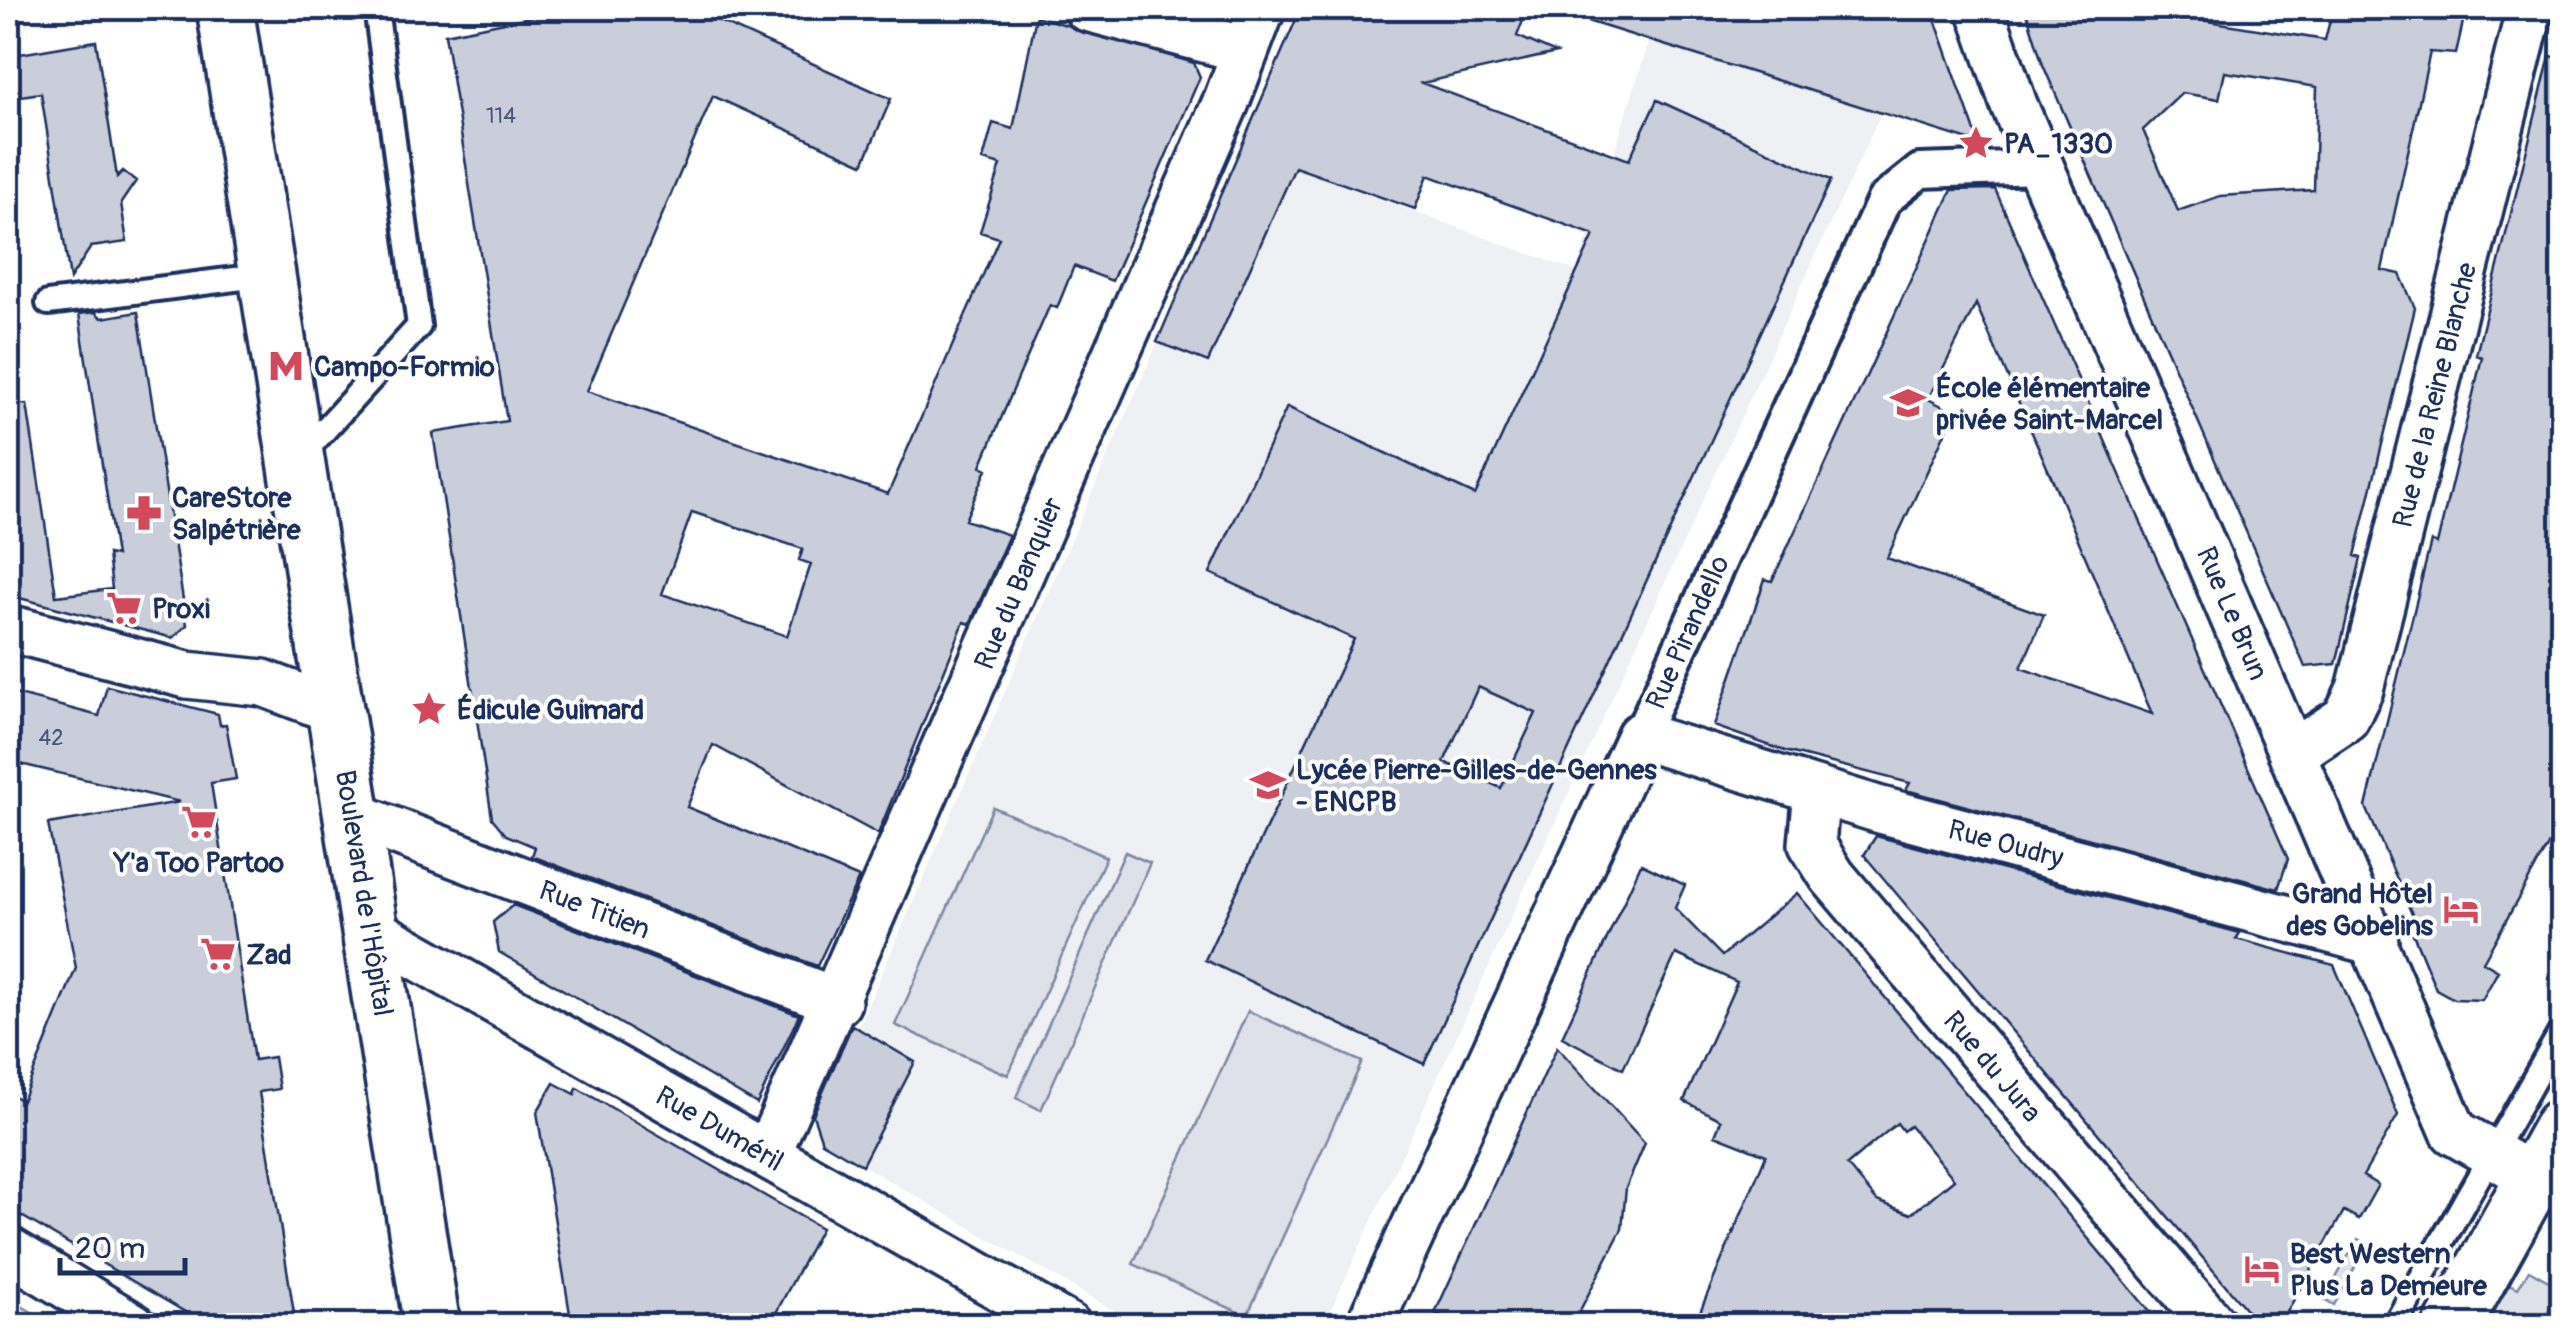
<svg xmlns="http://www.w3.org/2000/svg" width="2570" height="1333" font-family="Pangolin,sans-serif">
<style>
.built{fill:#eff0f4}
.green{fill:#dee1e7;stroke:#7c88a2;stroke-width:2.5}
.building{fill:#caceda;stroke:#1b2f5e;stroke-width:2.5;fill-rule:evenodd}
.lines{fill:none;stroke-linecap:round;stroke-linejoin:round}
.service-casing{stroke:#1b2f5e;stroke-width:30}
.pedestrian-casing{stroke:#1b2f5e;stroke-width:40}
.minor-casing{stroke:#1b2f5e;stroke-width:52}
.secondary-casing{stroke:#1b2f5e;stroke-width:62}
.primary-casing{stroke:#1b2f5e;stroke-width:62}
.service{stroke:#fff;stroke-width:22}
.pedestrian{stroke:#fff;stroke-width:32}
.minor{stroke:#fff;stroke-width:45}
.secondary{stroke:#fff;stroke-width:55}
.primary{stroke:#fff;stroke-width:55}
.labels{text-anchor:middle;stroke-width:8;stroke-linejoin:round;paint-order:stroke}
.number-label{font-size:22px;fill:#47577d}
.poi-label{font-size:28px;font-weight:bold;fill:#1b2f5e;stroke:#fff;text-anchor:start}
.street-label{font-size:28px;fill:#1b2f5e;stroke:#fff}
</style>
<rect width="100%" height="100%" fill="#fff"/>
<filter id="ink" filterUnits="userSpaceOnUse"><feTurbulence type="fractalNoise" baseFrequency=".01" numOctaves="2"/><feDisplacementMap in="SourceGraphic" scale="20" xChannelSelector="R" yChannelSelector="G"/><feConvolveMatrix kernelMatrix="1 2 1 2 8 2 1 2 1" color-interpolation-filters="sRGB"/></filter>
<g filter="url(#ink)">
<path class="built" d="M 1542,8 L 1931,8 L 1979,143 L 1881,113 L 1324,1325 L 1139,1325 L 822,1142 L 816,1124 L 1242,149 L 1577,271 L 1649,41 Z"/>
<path class="green" d="M 993,807 L 1106,857 L 1008,1075 L 895,1025 Z
M 1125,852 L 1150,863 L 1041,1110 L 1016,1098 Z
M 1248,1011 L 1362,1062 L 1247,1316 L 1133,1264 Z
M 2358,1239 L 2368,1244 L 2334,1305 L 2324,1299 Z
M 2529,1270 L 2561,1288 L 2540,1325 L 2496,1325 L 2487,1320 L 2509,1284 L 2518,1288 Z
M 8,1298 L 54,1325 L 8,1325 Z"/>
<path class="building" d="M 575,8 L 690,8 L 891,99 L 863,164 L 713,96 L 587,391 L 888,494 L 999,238 L 980,232 L 1001,165 L 983,160 L 993,123 L 1013,129 L 1036,16 L 1194,63 L 1200,77 L 1112,281 L 1074,266 L 1057,308 L 1050,305 L 1019,376 L 981,466 L 987,469 L 965,520 L 1009,535 L 970,624 L 964,622 L 878,834 L 713,745 L 687,807 L 859,878 L 817,966 L 532,856 L 535,847 L 506,835 L 492,818 L 433,433 L 507,421 L 445,34 ZM 692,512 L 803,549 L 799,560 L 811,564 L 787,636 L 662,594 Z
M 1301,8 L 1528,8 L 1517,36 L 1556,53 L 1422,83 L 1629,160 L 1657,100 L 1831,180 L 1424,1064 L 1205,960 L 1354,639 L 1210,573 L 1287,407 L 1475,495 L 1594,235 L 1428,175 L 1415,209 L 1295,167 L 1208,362 L 1157,342 ZM 1478,687 L 1536,713 L 1501,788 L 1444,762 Z
M 1569,8 L 1931,8 L 1981,149 L 1972,149 L 1975,142 L 1568,15 Z
M 2025,8 L 2128,8 L 2325,40 L 2333,8 L 2466,8 L 2456,54 L 2430,52 L 2382,270 L 2400,274 L 2415,308 L 2355,556 L 2361,558 L 2336,664 L 2305,667 L 2043,65 ZM 2225,72 L 2317,87 L 2314,190 L 2220,196 L 2178,211 L 2143,130 L 2182,93 L 2219,99 Z
M 96,41 L 117,177 L 123,171 L 136,181 L 121,203 L 127,242 L 91,247 L 70,279 L 41,93 L 8,98 L 8,56 Z
M 2550,56 L 2562,58 L 2562,295 L 2557,317 L 2562,320 L 2562,820 L 2483,962 L 2498,971 L 2482,1000 L 2454,999 L 2436,989 L 2411,929 L 2417,926 L 2366,807 L 2431,541 L 2437,544 L 2482,357 L 2476,355 Z
M 1995,189 L 2288,859 L 2278,889 L 1906,790 L 1910,783 L 1785,751 L 1714,726 L 1765,579 L 1772,581 L 1952,190 ZM 1976,304 L 2060,497 L 2152,714 L 2021,668 L 2044,615 L 1887,558 L 1950,422 L 1944,418 L 1948,409 L 1928,399 Z
M 95,312 L 102,318 L 138,312 L 187,625 L 173,638 L 8,595 L 8,405 L 27,404 L 56,596 L 112,589 L 108,554 L 116,556 L 79,314 Z
M 107,686 L 218,714 L 220,725 L 226,724 L 236,779 L 211,783 L 254,1060 L 274,1057 L 279,1089 L 259,1092 L 296,1326 L 209,1326 L 8,1208 L 8,1092 L 22,1101 L 76,968 L 48,824 L 180,802 L 8,761 L 8,692 L 99,716 Z
M 1876,836 L 2240,933 L 2236,939 L 2334,965 L 2398,1115 L 2363,1176 L 2378,1185 L 2359,1219 L 2344,1211 L 2280,1324 L 2260,1326 L 1864,855 Z
M 1641,864 L 1685,885 L 1675,908 L 1722,956 L 1797,893 L 2162,1326 L 1694,1326 L 1766,1155 L 1715,1135 L 1721,1120 L 1684,1101 L 1737,982 L 1676,954 L 1623,1069 L 1562,1037 ZM 1897,1123 L 1903,1131 L 1910,1126 L 1954,1179 L 1911,1214 L 1877,1201 L 1847,1165 Z
M 513,905 L 799,1015 L 757,1104 L 499,952 L 493,922 Z
M 852,1025 L 915,1062 L 862,1165 L 822,1142 L 813,1115 Z
M 1557,1047 L 1645,1143 L 1626,1188 L 1622,1229 L 1572,1326 L 1462,1326 L 1435,1313 Z
M 554,1083 L 575,1094 L 577,1088 L 821,1228 L 769,1326 L 572,1326 L 537,1112 Z"/>
<g class="lines">
<defs>
<path id="service" d="M 48,303 L 267,275
M 299,458 L 419,326 L 376,8
M 2394,1326 L 2562,1030"/>
<path id="pedestrian" d="M 1640,736 L 1884,200 L 1920,171 L 2041,167"/>
<path id="minor" d="M 1087,8 L 1246,50
M 1980,8 L 2014,105 L 2454,1132 L 2534,1178
M 8,628 L 187,675 L 263,683 L 337,711
M 2293,753 L 2346,718 L 2360,689 L 2530,8
M 1817,791 L 1812,844 L 1832,876 L 2214,1326
M 353,815 L 838,1002
M 371,930 L 1068,1326
M 767,1155 L 1226,102 L 1262,8
M 8,1250 L 133,1326
M 1369,1326 L 1640,736 L 1877,809 L 2375,942"/>
<path id="secondary" d="M 2452,1326 L 2562,1127"/>
<path id="primary" d="M 225,8 L 432,1326"/>
</defs>
<use href="#service" class="service-casing"/>
<use href="#pedestrian" class="pedestrian-casing"/>
<use href="#minor" class="minor-casing"/>
<use href="#secondary" class="secondary-casing"/>
<use href="#primary" class="primary-casing"/>
<use href="#service" class="service"/>
<use href="#pedestrian" class="pedestrian"/>
<use href="#minor" class="minor"/>
<use href="#secondary" class="secondary"/>
<use href="#primary" class="primary"/>
</g>
</g>
<defs>
<symbol id="sight-bare" viewBox="-9 -9 18 18"><path d="M0-6L1.8-2.2L6-1.7L2.9 1.2L3.7 5.4L0 3.3L-3.7 5.4L-2.9 1.2L-6-1.7L-1.8-2.2Z" fill="#d1495b" stroke="#fff" stroke-width="2.5" paint-order="stroke"/></symbol>
<symbol id="metro-bare" viewBox="-9 -9 18 18"><path d="M-5.5 5V-5H-3L0 0L3-5H5.5V5H3V-.5L0 4L-3-.5V5Z" fill="#d1495b" stroke="#fff" stroke-width="2.5" paint-order="stroke"/></symbol>
<symbol id="school-bare" viewBox="-9 -9 18 18"><path d="M0-5L7-2L0 1L-7-2ZM-4 1L0 2.5L4 1V4Q0 6-4 4Z" fill="#d1495b" stroke="#fff" stroke-width="2.5" paint-order="stroke"/></symbol>
<symbol id="pharmacy-bare" viewBox="-9 -9 18 18"><path d="M-2-6h4v4h4v4h-4v4h-4v-4h-4v-4h4Z" fill="#d1495b" stroke="#fff" stroke-width="2.5" paint-order="stroke"/></symbol>
<symbol id="supermarket-bare" viewBox="-9 -9 18 18"><path d="M-6-5.5h2.5l.6 2H6L4.5 2H-2.5L-4.4-4H-6ZM-1.5 3.2a1.3 1.3 0 1 0 .1 0ZM3 3.2a1.3 1.3 0 1 0 .1 0Z" fill="#d1495b" stroke="#fff" stroke-width="2.5" paint-order="stroke"/></symbol>
<symbol id="hotel-bare" viewBox="-9 -9 18 18"><path d="M-6-4.5h1.5V1H6V5H4.5V3h-9V5H-6ZM-4 0a1.8 1.8 0 1 1 3.6 0ZM.5 0V-2.5h3Q6-2.5 6 0Z" fill="#d1495b" stroke="#fff" stroke-width="2.5" paint-order="stroke"/></symbol>
</defs>
<g fill-rule="evenodd">
<use href="#sight-bare" x="1951" y="118" width="50" height="50"/>
<use href="#metro-bare" x="261" y="341" width="50" height="50"/>
<use href="#school-bare" x="1883" y="378" width="50" height="50"/>
<use href="#pharmacy-bare" x="119" y="488" width="50" height="50"/>
<use href="#supermarket-bare" x="99" y="583" width="50" height="50"/>
<use href="#sight-bare" x="404" y="684" width="50" height="50"/>
<use href="#school-bare" x="1243" y="760" width="50" height="50"/>
<use href="#supermarket-bare" x="174" y="797" width="50" height="50"/>
<use href="#hotel-bare" x="2436" y="884" width="50" height="50"/>
<use href="#supermarket-bare" x="193" y="929" width="50" height="50"/>
<use href="#hotel-bare" x="2237" y="1244" width="50" height="50"/>
</g>
<g class="labels">
<g class="number-label">
<text x="501" y="123">114</text>
<text x="51" y="745">42</text>
</g>
<g class="poi-label">
<text x="2004" y="153">PA_1330</text>
<text x="314" y="376">Campo-Formio</text>
<text x="1936" y="397">École élémentaire<tspan x="1936" dy="32">privée Saint-Marcel</tspan></text>
<text x="172" y="507">CareStore<tspan x="172" dy="32">Salpétrière</tspan></text>
<text x="152" y="618">Proxi</text>
<text x="457" y="719">Édicule Guimard</text>
<text x="1296" y="779">Lycée Pierre-Gilles-de-Gennes<tspan x="1296" dy="32">- ENCPB</tspan></text>
<text x="199" y="872" text-anchor="middle">Y'a Too Partoo</text>
<text x="2433" y="903" text-anchor="end">Grand Hôtel<tspan x="2433" dy="32">des Gobelins</tspan></text>
<text x="246" y="964">Zad</text>
<text x="2290" y="1263">Best Western<tspan x="2290" dy="32">Plus La Demeure</tspan></text>
</g>
<g class="street-label">
<text transform="translate(2434 395) rotate(-76)" y="10">Rue de la Reine Blanche</text>
<text transform="translate(1018 583) rotate(-67)" y="10">Rue du Banquier</text>
<text transform="translate(2233 613) rotate(67)" y="10">Rue Le Brun</text>
<text transform="translate(1687 632) rotate(-66)" y="10">Rue Pirandello</text>
<text transform="translate(2006 843) rotate(15)" y="10">Rue Oudry</text>
<text transform="translate(365 893) rotate(81)" y="10">Boulevard de l'Hôpital</text>
<text transform="translate(595 909) rotate(21)" y="10">Rue Titien</text>
<text transform="translate(1993 1066) rotate(50)" y="10">Rue du Jura</text>
<text transform="translate(720 1128) rotate(30)" y="10">Rue Duméril</text>
</g>
</g>
<rect width="2570" height="1333" fill="none" stroke="#fff" stroke-width="40"/>
<rect x="20" y="20" width="2530" height="1293" fill="none" stroke="#1b2f5e" stroke-width="4" filter="url(#ink)"/>
<path d="M60 1258v15h125v-15" fill="none" stroke="#1b2f5e" stroke-width="5"/>
<text x="75" y="1258" font-size="30" fill="#1b2f5e" stroke="#ffffff" stroke-width="8" paint-order="stroke">20 m</text>
</svg>
